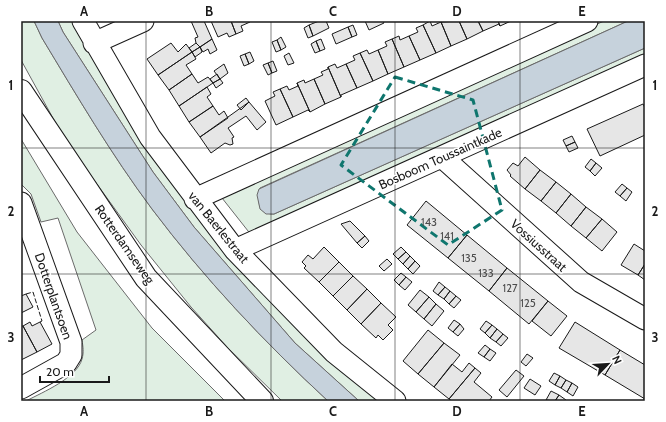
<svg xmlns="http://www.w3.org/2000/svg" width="666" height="422" font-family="Cabin,sans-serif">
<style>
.green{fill:#e0efe3;stroke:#6a6a6a}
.water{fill:#c6d2dc;stroke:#6a6a6a}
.building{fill:#e6e6e6;stroke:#1a1a1a}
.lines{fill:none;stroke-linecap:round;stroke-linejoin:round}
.street-casing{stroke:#1a1a1a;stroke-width:23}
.secondary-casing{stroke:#1a1a1a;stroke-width:24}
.street{stroke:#fff;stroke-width:21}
.secondary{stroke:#fff;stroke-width:22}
.fence{stroke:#1a1a1a;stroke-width:1;stroke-dasharray:5 2;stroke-linecap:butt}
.marked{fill:none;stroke:#0f766e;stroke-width:3;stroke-dasharray:8 5;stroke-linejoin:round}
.grid{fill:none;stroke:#1a1a1a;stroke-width:1;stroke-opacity:0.55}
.labels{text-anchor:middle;stroke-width:3;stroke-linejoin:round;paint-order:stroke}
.number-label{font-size:11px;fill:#4d4d4d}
.street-label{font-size:13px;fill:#1a1a1a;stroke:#fff}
.neatline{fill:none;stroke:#1a1a1a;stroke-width:1.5}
.grid-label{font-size:13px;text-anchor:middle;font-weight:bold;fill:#1a1a1a}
</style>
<rect width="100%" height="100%" fill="#fff"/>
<path class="green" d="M 21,21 L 34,21 L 42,38 C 77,96 111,154 152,209 C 204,278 264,342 328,401 L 282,401 L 228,348 L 191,307 L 141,245 L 65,140 L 21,60 Z
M 58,21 L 77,21 L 115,93 L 340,367 L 378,401 L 359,401 L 295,343 L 194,227 L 153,172 L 63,32 Z
M 604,21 L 628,21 L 260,188 C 258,202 257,214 274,214 L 645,48 L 645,57 L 252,236 L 222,198 L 227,190 Z
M 21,139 L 77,232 L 152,328 L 225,401 L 26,401 C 43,392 77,378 82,359 C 84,352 83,347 82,340 L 96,330 L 58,218 L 41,222 L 31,194 L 21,184 Z"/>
<path class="water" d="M 34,21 L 58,21 L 63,32 L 153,172 L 194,227 L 295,343 L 359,401 L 328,401 C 264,342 204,278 152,209 C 111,154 77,96 42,38 Z
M 628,21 L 645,21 L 645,48 L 274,214 L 266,214 L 260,209 L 257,195 L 259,189 Z"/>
<path class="building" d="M 191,21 L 204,21 L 212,39 L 200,47 L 196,43 L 195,38 L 198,37 Z
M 211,21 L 231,21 L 236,34 L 229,37 L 227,33 L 218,37 Z
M 231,21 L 250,21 L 250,22 L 241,26 L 243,31 L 236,34 Z
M 319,21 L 326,21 L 329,28 L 313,36 L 309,25 Z
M 365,21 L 383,21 L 384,23 L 369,30 Z
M 430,21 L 432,26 L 441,22 L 451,46 L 436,53 L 423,25 Z
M 459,21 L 478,21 L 483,31 L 467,39 Z
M 459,21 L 467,39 L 451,46 L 441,22 Z
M 478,21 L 498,21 L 500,26 L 499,24 L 483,31 Z
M 498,21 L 511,21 L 500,26 Z
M 309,25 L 313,36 L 308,38 L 304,28 Z
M 353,25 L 357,35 L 352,37 L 348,27 Z
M 423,25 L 436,53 L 420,60 L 409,36 L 418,32 L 416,28 Z
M 348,27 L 352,37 L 336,44 L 332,34 Z
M 399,36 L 400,40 L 409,36 L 420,60 L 404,67 L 392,39 Z
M 281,37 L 286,47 L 281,50 L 277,40 Z
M 212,39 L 217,50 L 210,54 L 208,49 L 203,52 L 200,47 Z
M 321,39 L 325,49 L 320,51 L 316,41 Z
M 392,39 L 404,67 L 388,74 L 378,50 L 387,46 L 385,42 Z
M 277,40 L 281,50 L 276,52 L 272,42 Z
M 316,41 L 320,51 L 315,53 L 311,44 Z
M 171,43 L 178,52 L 186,44 L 192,52 L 158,75 L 147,59 Z
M 196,43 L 200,47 L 192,52 L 189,48 Z
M 200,47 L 202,52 L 195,57 L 192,52 Z
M 367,50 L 369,54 L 378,50 L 388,74 L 373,81 L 360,53 Z
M 192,52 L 196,59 L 186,65 L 192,74 L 169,90 L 158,75 Z
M 250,52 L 254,61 L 249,64 L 245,54 Z
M 289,53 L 294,63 L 288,65 L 284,56 Z
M 360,53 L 373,81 L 357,88 L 346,64 L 355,60 L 353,56 Z
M 245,54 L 249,64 L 244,66 L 240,56 Z
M 273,61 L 277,71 L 272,73 L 268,63 Z
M 268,63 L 272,73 L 268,75 L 263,65 Z
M 224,64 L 228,73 L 220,79 L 214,71 Z
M 335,64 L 337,68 L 346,64 L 357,88 L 341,95 L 341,97 L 328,67 Z
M 328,67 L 341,97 L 325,104 L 314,79 L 323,75 L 321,72 L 328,69 Z
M 192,74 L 198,83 L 208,77 L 213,83 L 179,106 L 169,90 Z
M 217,74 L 220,79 L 213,83 L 210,79 Z
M 220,79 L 223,83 L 216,88 L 213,83 Z
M 314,79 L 325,104 L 310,112 L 297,83 L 304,80 L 305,83 Z
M 297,83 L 310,112 L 308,110 L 293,117 L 280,89 L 287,86 L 289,90 L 298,86 Z
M 207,87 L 211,94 L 207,97 L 213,106 L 189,122 L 179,106 Z
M 280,89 L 293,117 L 276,125 L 265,101 L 275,96 L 273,92 Z
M 246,98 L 249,102 L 241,110 L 237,105 Z
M 249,102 L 266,122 L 257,130 L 246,116 L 228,128 L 234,137 L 232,138 L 233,144 L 230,145 L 225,143 L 211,153 L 200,137 Z
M 643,104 L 645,108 L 645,135 L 600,156 L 587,129 Z
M 213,106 L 219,115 L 224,111 L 228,118 L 200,137 L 189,122 Z
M 572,136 L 575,142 L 566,146 L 563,140 Z
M 575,142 L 578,148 L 569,152 L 566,146 Z
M 525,157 L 540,170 L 525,189 L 510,176 L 511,175 L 507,170 L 513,163 L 518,166 Z
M 591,159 L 596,163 L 590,171 L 585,167 Z
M 596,163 L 602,168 L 595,176 L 590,171 Z
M 540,170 L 556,182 L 541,201 L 525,189 Z
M 556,182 L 571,194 L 556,213 L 541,201 Z
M 622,184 L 627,188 L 620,196 L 615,192 Z
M 627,188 L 632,192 L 626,201 L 620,196 Z
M 571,194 L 586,207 L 571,226 L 556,213 Z
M 426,201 L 467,235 L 448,258 L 407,225 Z
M 586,207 L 602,219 L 586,238 L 571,226 Z
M 602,219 L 617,232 L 602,251 L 586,238 Z
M 350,221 L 365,236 L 357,243 L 341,224 Z
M 467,235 L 507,268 L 489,291 L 448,258 Z
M 365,236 L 369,241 L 362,248 L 357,243 Z
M 634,244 L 645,251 L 645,264 L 638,275 L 621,265 Z
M 324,247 L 339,262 L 319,282 L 304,268 L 306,266 L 302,262 L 308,255 L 313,259 Z
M 401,247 L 406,252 L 398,259 L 393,254 Z
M 406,252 L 410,256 L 403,264 L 398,259 Z
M 410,256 L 415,261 L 408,269 L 403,264 Z
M 387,259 L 392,264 L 384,271 L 379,266 Z
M 415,261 L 420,266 L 413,274 L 408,269 Z
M 339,262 L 353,276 L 333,296 L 319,282 Z
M 645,264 L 645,280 L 638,275 Z
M 507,268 L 548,301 L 529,324 L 489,291 Z
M 401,273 L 406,277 L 399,285 L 394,280 Z
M 353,276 L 367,289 L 347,310 L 333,296 Z
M 406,277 L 412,282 L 405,290 L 399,285 Z
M 439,282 L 445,287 L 438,295 L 433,291 Z
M 445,287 L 450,291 L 444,299 L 438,295 Z
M 367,289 L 381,303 L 361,324 L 347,310 Z
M 420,290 L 429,297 L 416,312 L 408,305 Z
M 450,291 L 456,296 L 449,304 L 444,299 Z
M 26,294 L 33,307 L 21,313 L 21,296 Z
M 456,296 L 461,300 L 454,308 L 449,304 Z
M 429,297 L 436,304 L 424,319 L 416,312 Z
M 548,301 L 567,316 L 551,336 L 532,321 Z
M 381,303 L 396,317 L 388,325 L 393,330 L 383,340 L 378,335 L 376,338 L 361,324 Z
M 436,304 L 444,311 L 432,326 L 424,319 Z
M 454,320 L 460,324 L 453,332 L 448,328 Z
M 486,321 L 492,325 L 485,333 L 480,329 Z
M 30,322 L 32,326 L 40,322 L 52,344 L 37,352 L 23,326 Z
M 575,322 L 620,350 L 605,375 L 559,348 Z
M 460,324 L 464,329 L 458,336 L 453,332 Z
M 492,325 L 497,329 L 490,338 L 485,333 Z
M 21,326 L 23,326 L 37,352 L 21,360 Z
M 497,329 L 503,334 L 496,342 L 490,338 Z
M 428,330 L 444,343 L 418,374 L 403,361 Z
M 503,334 L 508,338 L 501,346 L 496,342 Z
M 444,343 L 460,355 L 434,387 L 418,374 Z
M 485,345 L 490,349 L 484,357 L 478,353 Z
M 490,349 L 496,353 L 490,361 L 484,357 Z
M 620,350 L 645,365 L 645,399 L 605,375 Z
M 527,354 L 533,358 L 526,366 L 521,362 Z
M 469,363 L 475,368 L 449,399 L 434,387 L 452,364 L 462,372 Z
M 475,368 L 481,373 L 474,382 L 492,397 L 489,401 L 452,401 L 449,399 Z
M 516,370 L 524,376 L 507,397 L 499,390 Z
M 554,373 L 560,376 L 555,385 L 549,381 Z
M 560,376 L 566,380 L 561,388 L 555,385 Z
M 530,379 L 541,386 L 535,395 L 524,388 Z
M 566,380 L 572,383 L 567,392 L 561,388 Z
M 572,383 L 578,387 L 573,396 L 567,392 Z
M 551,391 L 559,395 L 555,401 L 546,400 Z
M 559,395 L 566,400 L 566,401 L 555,401 Z"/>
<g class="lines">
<defs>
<path id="street" d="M 83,21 L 150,137 L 235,250 L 334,352 L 395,401
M 94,43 L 143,21
M 442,157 L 581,282 L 645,319
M 195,199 L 587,21
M 21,203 L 71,342 L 71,355 L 66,363 L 21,388
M 235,250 L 645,65"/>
<path id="secondary" d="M 21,91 L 146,278 L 262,401"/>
</defs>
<use href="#street" class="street-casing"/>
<use href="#secondary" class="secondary-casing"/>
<use href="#street" class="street"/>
<use href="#secondary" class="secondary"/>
<path class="fence" d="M 26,294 L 33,292 L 42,321 L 40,322"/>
</g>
<path class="marked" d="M 395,77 L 473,100 L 502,210 L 448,245 L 341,165 Z"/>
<path class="grid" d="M 146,21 L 146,401M 271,21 L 271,401M 395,21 L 395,401M 520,21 L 520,401M 21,148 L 645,148M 21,274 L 645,274"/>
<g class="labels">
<g class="number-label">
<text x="429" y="226">143</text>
<text x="447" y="240">141</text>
<text x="469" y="262">135</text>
<text x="486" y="277">133</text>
<text x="510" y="292">127</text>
<text x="528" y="307">125</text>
</g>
<g class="street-label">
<text transform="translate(440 158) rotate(-24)" y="5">Bosboom Toussaintkade</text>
<text transform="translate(219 227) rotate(51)" y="5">van Baerlestraat</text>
<text transform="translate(125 244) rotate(55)" y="5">Rotterdamseweg</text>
<text transform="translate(539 245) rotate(42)" y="5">Vossiusstraat</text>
<text transform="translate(54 296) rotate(71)" y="5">Dotterplantsoen</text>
</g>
</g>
<rect width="666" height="422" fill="none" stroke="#ffffff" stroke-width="44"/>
<g transform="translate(608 364) rotate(65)" stroke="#ffffff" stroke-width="3" paint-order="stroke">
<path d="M0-3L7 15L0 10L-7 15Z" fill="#1a1a1a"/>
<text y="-6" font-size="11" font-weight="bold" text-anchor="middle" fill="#1a1a1a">N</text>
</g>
<path d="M40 376v6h69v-6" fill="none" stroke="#1a1a1a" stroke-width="2"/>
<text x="46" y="376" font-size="12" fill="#1a1a1a" stroke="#ffffff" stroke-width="3" paint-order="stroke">20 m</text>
<rect x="22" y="22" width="622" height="378" class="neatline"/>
<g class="grid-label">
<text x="84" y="16">A</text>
<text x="209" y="16">B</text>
<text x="333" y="16">C</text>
<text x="457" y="16">D</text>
<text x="582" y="16">E</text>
<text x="11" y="90">1</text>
<text x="655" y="90">1</text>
<text x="11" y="216">2</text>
<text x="655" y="216">2</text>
<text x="11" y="342">3</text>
<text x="655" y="342">3</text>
<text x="84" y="416">A</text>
<text x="209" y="416">B</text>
<text x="333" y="416">C</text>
<text x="457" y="416">D</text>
<text x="582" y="416">E</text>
</g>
</svg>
